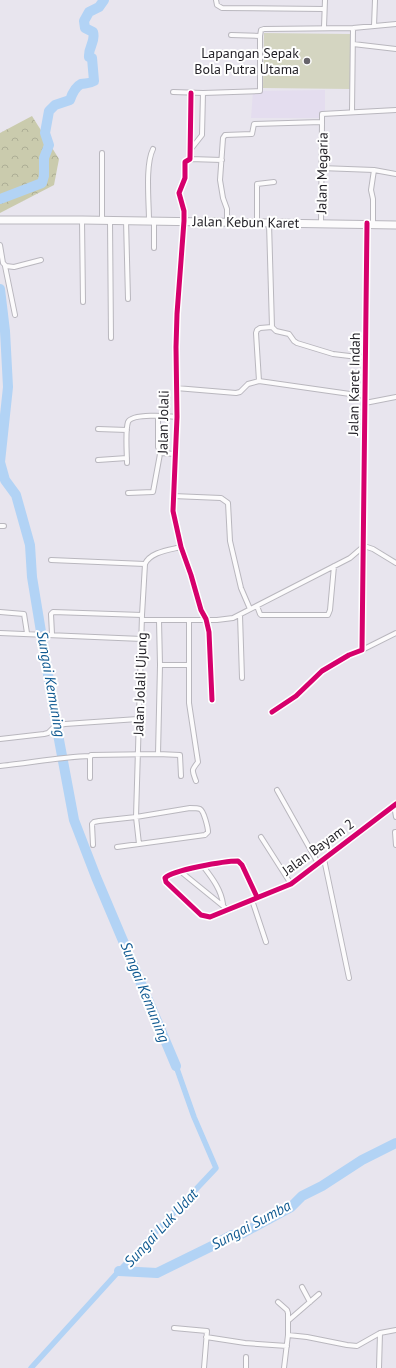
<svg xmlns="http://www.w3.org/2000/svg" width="396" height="1368" font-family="'PT Sans',sans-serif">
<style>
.built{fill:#e4ddef}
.forest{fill:url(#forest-crowns)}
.green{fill:#d4d5c1}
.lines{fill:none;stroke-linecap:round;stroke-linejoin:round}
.canal{stroke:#b2d3f5;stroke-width:5.5}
.river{stroke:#b2d3f5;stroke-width:10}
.street-casing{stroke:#b9b7be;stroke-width:6}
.primary-casing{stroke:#b9b7be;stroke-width:9}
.street{stroke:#fcfbfc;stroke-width:4}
.primary{stroke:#fcfbfc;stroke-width:7}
.cycleway-casing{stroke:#fff;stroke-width:8}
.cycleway{stroke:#d6006c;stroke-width:5}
.poi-dot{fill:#67646b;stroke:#fff;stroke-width:1.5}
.labels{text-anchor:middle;stroke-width:4;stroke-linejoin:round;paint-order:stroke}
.poi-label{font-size:14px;fill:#211f25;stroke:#fff;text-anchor:end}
.street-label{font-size:14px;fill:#211f25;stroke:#fff}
.water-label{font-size:15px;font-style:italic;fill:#125b92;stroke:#fff}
</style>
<defs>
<pattern id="forest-crowns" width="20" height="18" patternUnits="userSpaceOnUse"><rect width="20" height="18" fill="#cacbad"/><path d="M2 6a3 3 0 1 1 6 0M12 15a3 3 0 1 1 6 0" fill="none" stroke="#adae95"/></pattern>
</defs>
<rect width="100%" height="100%" fill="#e8e5ee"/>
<path class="built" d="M 325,90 L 325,118 L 251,118 L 253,91 Z"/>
<path class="forest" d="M 32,116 L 59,159 L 54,185 L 0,213 L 0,133 Z"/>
<path class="green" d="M 264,33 L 350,34 L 350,89 L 263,88 Z"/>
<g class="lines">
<path class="canal" d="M 31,1368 L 119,1271 L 216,1168 L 194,1117 L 176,1066"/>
<path class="river" d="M 0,199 L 42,183 L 44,176 L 44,158 L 49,145 L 45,133 L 49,111 L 55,105 L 70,100 C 72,94 75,87 81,84 C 86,83 89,84 94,81 L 92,58 L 89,57 C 88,47 96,42 93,32 L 85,28 L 84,21 L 89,12 L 99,7 L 104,0
M 0,289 L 5,331 L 8,387 L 0,462 L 5,480 L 16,495 L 30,545 L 32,577 L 57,729 L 74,820 L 96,877 L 176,1066
M 119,1271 L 157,1273 L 212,1246 L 232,1235 L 241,1234 L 291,1207 L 302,1196 L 322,1186 L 362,1160 L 396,1143"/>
<defs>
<path id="street" d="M 216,0 L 217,5 L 222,8 L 324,9
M 374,26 L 375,0
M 324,27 L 325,0
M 231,35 L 260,36 L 261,30 L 264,29 L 353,28 L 396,24
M 353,44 L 396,49
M 173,92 L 203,93 L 260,91 L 260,36
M 191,93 L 190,159 L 185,162 L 185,178 L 179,193 L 184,211 L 184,221 L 177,314 L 176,347 L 177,417 L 173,511 L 181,547 L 191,575 L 201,610 L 206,619 L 209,632 L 212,700
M 352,111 L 353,28
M 191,149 L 202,135 L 203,93
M 190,159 L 222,160
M 321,168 L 374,170
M 82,220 L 83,302
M 102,220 L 102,153
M 110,220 L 111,338
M 126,220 L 128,299
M 149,221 C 149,202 145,165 153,149
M 227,222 L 227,209 L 223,198 L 220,180 L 223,138 L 225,135 L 252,134 L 254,124 L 322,122 L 322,114 L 396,110
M 257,222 L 257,184 L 274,182
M 269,223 L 272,327 L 260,328 L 257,330 L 256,333 L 259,381 L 364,396
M 321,224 L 322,122
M 373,224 L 373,199 L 371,190 L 374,170 L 396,174
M 0,245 L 3,263 L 6,266 L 14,267 L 41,260
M 154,248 L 154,221
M 5,266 L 15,315
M 272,327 L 276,331 L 289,334 L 294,341 L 297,343 L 333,354 L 366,358
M 176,388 L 236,393 L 240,392 L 248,384 L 259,381
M 365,403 L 396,397
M 158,416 L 158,447 L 161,453
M 98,429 L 127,430
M 98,460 L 127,458
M 127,463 C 127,453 125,431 128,422 C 132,413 168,416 177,417
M 128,493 L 153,492 L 160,454 L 162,453 L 175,454
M 173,496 L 221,498 L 228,503 L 230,541 L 241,588 L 250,609
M 0,526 L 4,526
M 364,546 L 373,549 L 396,563
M 51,560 L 145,564
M 257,606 L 260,614 L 261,615 L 328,615 L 330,610 L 334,566
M 0,612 L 24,614 L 27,633
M 240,615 L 242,678
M 142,620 L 217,620 L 233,618 L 350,558 L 364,546
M 189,620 L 189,703 L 198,762 C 191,771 192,770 196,781
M 0,633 L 142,639
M 52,634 L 51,614 L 53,612 L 142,615
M 362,650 L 396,633
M 160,665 L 188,665
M 272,712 L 296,696 L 322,671 L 349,655 L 362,650 L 367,224
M 0,739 L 44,734 L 48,733 L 55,726 L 65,724 L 138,719
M 158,754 L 180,755 L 181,776
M 0,766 C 30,763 60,757 90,756
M 90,778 L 90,758 L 91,755 L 158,754 L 160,665 L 159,620
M 277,790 L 318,863
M 394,805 L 396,817
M 396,832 L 395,832 L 396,845
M 261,837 L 291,884
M 139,844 L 136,817 L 142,615 L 145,564 C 150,552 169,550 181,547
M 93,845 L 92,824 L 94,822 L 99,821 L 136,817 L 190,808 C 193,808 198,808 200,809 C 204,811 208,828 208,832 L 205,835 L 117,847
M 324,859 L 349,978
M 203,866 C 212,878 221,889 223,904
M 180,871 L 228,910
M 257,897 L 242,865 L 238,861 C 225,861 172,870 165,878 L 166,882 L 201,915 L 210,917 L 291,884 L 396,804
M 252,900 L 266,942
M 302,1287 L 310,1302
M 278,1302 L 287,1310 L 288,1313 L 288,1335 L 284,1368
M 289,1320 L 319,1294
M 174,1328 L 207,1331 L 204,1368
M 288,1335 L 307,1337 L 347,1345 L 357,1346 L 380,1333 L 396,1330
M 206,1337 L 245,1343 L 287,1346
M 246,1368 L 246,1357
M 379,1368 L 380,1333"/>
<path id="primary" d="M 0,220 L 82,220 L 396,225"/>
</defs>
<use href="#street" class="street-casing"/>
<use href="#primary" class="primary-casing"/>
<use href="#street" class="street"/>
<use href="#primary" class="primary"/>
<defs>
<path id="cycleway" d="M 191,93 L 190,159 L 185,162 L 185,178 L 179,193 L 184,211 L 184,221 L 177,314 L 176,347 L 177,417 L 173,511 L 181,547 L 191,575 L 201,610 L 206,619 L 209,632 L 212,700
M 272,712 L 296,696 L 322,671 L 349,655 L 362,650 L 367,223
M 257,897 L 242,865 L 238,861 C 225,861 172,870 165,878 L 166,882 L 201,915 L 210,917 L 291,884 L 396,804"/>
</defs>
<use href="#cycleway" class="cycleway-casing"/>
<use href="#cycleway" class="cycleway"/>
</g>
<circle class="poi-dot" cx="307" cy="61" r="4"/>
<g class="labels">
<g class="poi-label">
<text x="299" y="58">Lapangan Sepak<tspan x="299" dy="16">Bola Putra Utama</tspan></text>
</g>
<g class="street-label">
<text transform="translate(322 173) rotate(-89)" y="5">Jalan Megaria</text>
<text transform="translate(246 222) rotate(1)" y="5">Jalan Kebun Karet</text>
<text transform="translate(354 384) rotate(-89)" y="5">Jalan Karet Indah</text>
<text transform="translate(163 422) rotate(-89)" y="5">Jalan Jolali</text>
<text transform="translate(140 684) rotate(-88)" y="5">Jalan Jolali Ujung</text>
<text transform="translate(318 847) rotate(-36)" y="5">Jalan Bayam 2</text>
</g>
<g class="water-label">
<text transform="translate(51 684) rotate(80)" y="5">Sungai Kemuning</text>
<text transform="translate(145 992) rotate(68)" y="5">Sungai Kemuning</text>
<text transform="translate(251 1225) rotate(-28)" y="5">Sungai Sumba</text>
<text transform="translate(161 1228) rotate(-47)" y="5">Sungai Luk Udat</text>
</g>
</g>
</svg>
